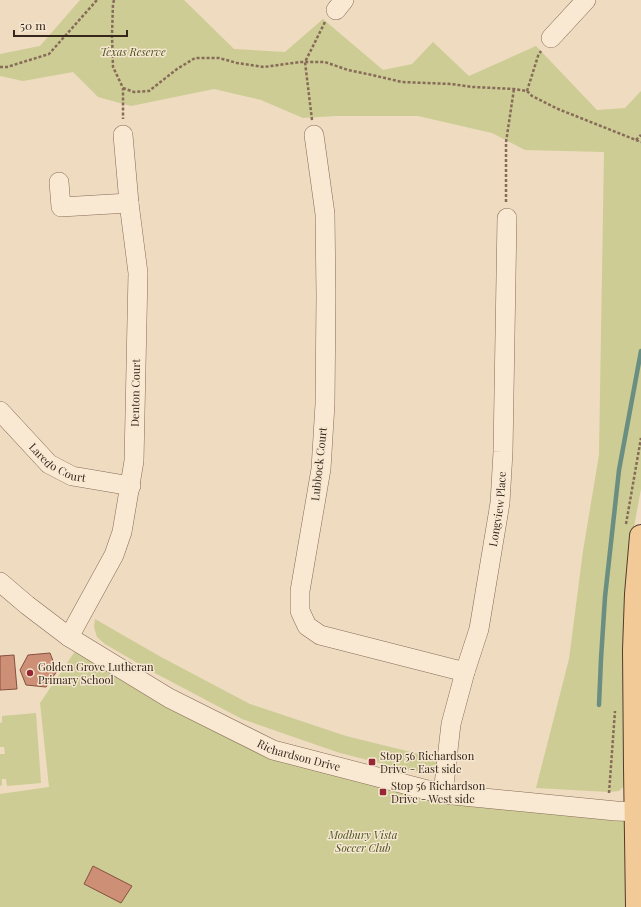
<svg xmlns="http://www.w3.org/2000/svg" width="641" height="907" font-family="'Playfair Display',serif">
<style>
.green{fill:#cccc94}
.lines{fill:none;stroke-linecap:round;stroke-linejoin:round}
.stream{stroke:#6a8e81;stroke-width:4.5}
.building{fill:#cd8f75;stroke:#86513e}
.minor-casing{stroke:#876b58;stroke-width:20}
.major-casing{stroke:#543a2c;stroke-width:24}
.path{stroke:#876b58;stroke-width:2.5;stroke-dasharray:3 2;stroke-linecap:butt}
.minor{stroke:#f9e9d3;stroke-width:19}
.major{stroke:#f2ca97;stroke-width:22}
.poi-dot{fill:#962836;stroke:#f5e6cf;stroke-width:1.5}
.labels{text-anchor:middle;stroke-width:3;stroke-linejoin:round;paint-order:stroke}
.park-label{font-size:11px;font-style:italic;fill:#4d5323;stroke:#f5e6cf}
.street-label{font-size:11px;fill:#36261c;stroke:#f5e6cf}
.poi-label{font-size:11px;fill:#36261c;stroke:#f5e6cf;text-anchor:start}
</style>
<rect width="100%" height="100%" fill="#eedbc0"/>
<path class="green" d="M 80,0 L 184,0 L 234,49 L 285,52 L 323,19 L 383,70 L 412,64 L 433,42 L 469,76 L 536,46 L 597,110 L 625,108 L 641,91 L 641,489 L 633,532 L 627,783 L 619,791 L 609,792 L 536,788 L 569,659 L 583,551 L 599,455 L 604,152 L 525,150 L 492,133 L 418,116 L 336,116 L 303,118 L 261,100 L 214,89 L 131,106 L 98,97 L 73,72 L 23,81 L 0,76 L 0,54 L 40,46 Z
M 95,619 L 161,657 L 250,704 L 346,736 L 443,760 L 434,768 L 425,772 L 411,771 L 340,753 L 242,719 L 153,672 L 105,644 L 97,637 L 94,627 Z
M 80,644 L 273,750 L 443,794 L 635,812 L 637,907 L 0,907 L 0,794 L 49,787 L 40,703 Z
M 36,713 L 41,783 L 7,786 L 6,779 L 2,779 L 2,785 L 0,786 L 0,754 L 5,754 L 4,747 L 0,747 L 0,723 L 2,722 L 2,716 Z"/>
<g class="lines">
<path class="stream" d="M 599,705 L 601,659 L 605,597 L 619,470 L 641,351"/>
</g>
<path class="building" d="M 50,653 L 57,671 L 46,687 L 26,685 L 20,670 L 28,655 Z
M 14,655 L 17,689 L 0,690 L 0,656 Z
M 93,866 L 132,886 L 121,903 L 84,884 Z"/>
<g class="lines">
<defs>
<g id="minor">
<path d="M 336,10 L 344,0"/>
<path d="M 551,38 L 586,0"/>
<path d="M 314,135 L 325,214 L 326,296 L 325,404 L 321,469 L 300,591 L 300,611 L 307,626 L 320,635 L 465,672"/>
<path d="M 59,182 L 61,207 L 129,203"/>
<path id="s1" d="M 0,411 L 49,464 L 72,476 L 131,486"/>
<path id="s2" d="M 0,582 L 27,605 L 69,637 L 169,698 L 273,750 L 443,794 L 616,811 L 641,812"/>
<path id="s3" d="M 69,637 L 114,555 L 122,532 L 134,461 L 138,273 L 129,203 L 123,135"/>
<path id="s4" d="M 443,794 L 451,724 L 465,672 L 479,629 L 500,503 L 503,452 L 507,218"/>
</g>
<path id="major" d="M 637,907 L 635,767 L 634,650 L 636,594 L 641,536"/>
</defs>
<use href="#minor" class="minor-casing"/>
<use href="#major" class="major-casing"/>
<path class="path" d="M 114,0 L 113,4 L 112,35 L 113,67 L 123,88 L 123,119
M 0,67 L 7,67 L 49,54 L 97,0
M 123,88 L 134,92 L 149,91 L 177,69 L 195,58 L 219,58 L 237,63 L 264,67 L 300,62 L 325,62 L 348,70 L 372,75 L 402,82 L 451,84 L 473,87 L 514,89 L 527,91 L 532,96 L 558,109 L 641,142
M 527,91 L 538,56 L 541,51
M 312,120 L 305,62 L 325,22
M 636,140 L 641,135
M 506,202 L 506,142 L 514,89
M 626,524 L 641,438
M 609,793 L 615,711"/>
<use href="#minor" class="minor"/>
<use href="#major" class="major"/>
</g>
<g class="poi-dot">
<circle cx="30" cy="673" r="4"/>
<rect x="368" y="758" width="8" height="8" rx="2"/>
<rect x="379" y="788" width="8" height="8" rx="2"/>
</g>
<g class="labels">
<g class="park-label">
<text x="133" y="56">Texas Reserve</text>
<text x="363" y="839">Modbury Vista<tspan x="363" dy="13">Soccer Club</tspan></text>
</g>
<g class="street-label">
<text dy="4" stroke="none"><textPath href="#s3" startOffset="258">Denton Court</textPath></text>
<text dy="4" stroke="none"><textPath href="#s1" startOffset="79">Laredo Court</textPath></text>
<text transform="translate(319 464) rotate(-84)" y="4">Lubbock Court</text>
<text dy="4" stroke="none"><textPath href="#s4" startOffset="291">Longview Place</textPath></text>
<text dy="4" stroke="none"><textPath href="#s2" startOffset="348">Richardson Drive</textPath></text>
</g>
<g class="poi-label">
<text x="38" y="671">Golden Grove Lutheran<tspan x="38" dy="13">Primary School</tspan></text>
<text x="380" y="760">Stop 56 Richardson<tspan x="380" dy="13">Drive - East side</tspan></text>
<text x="391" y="790">Stop 56 Richardson<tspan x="391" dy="13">Drive - West side</tspan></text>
</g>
</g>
<path d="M14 30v6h113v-6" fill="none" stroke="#36261c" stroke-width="2"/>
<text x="20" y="30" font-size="12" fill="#36261c" stroke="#f5e6cf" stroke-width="3" paint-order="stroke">50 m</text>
</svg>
